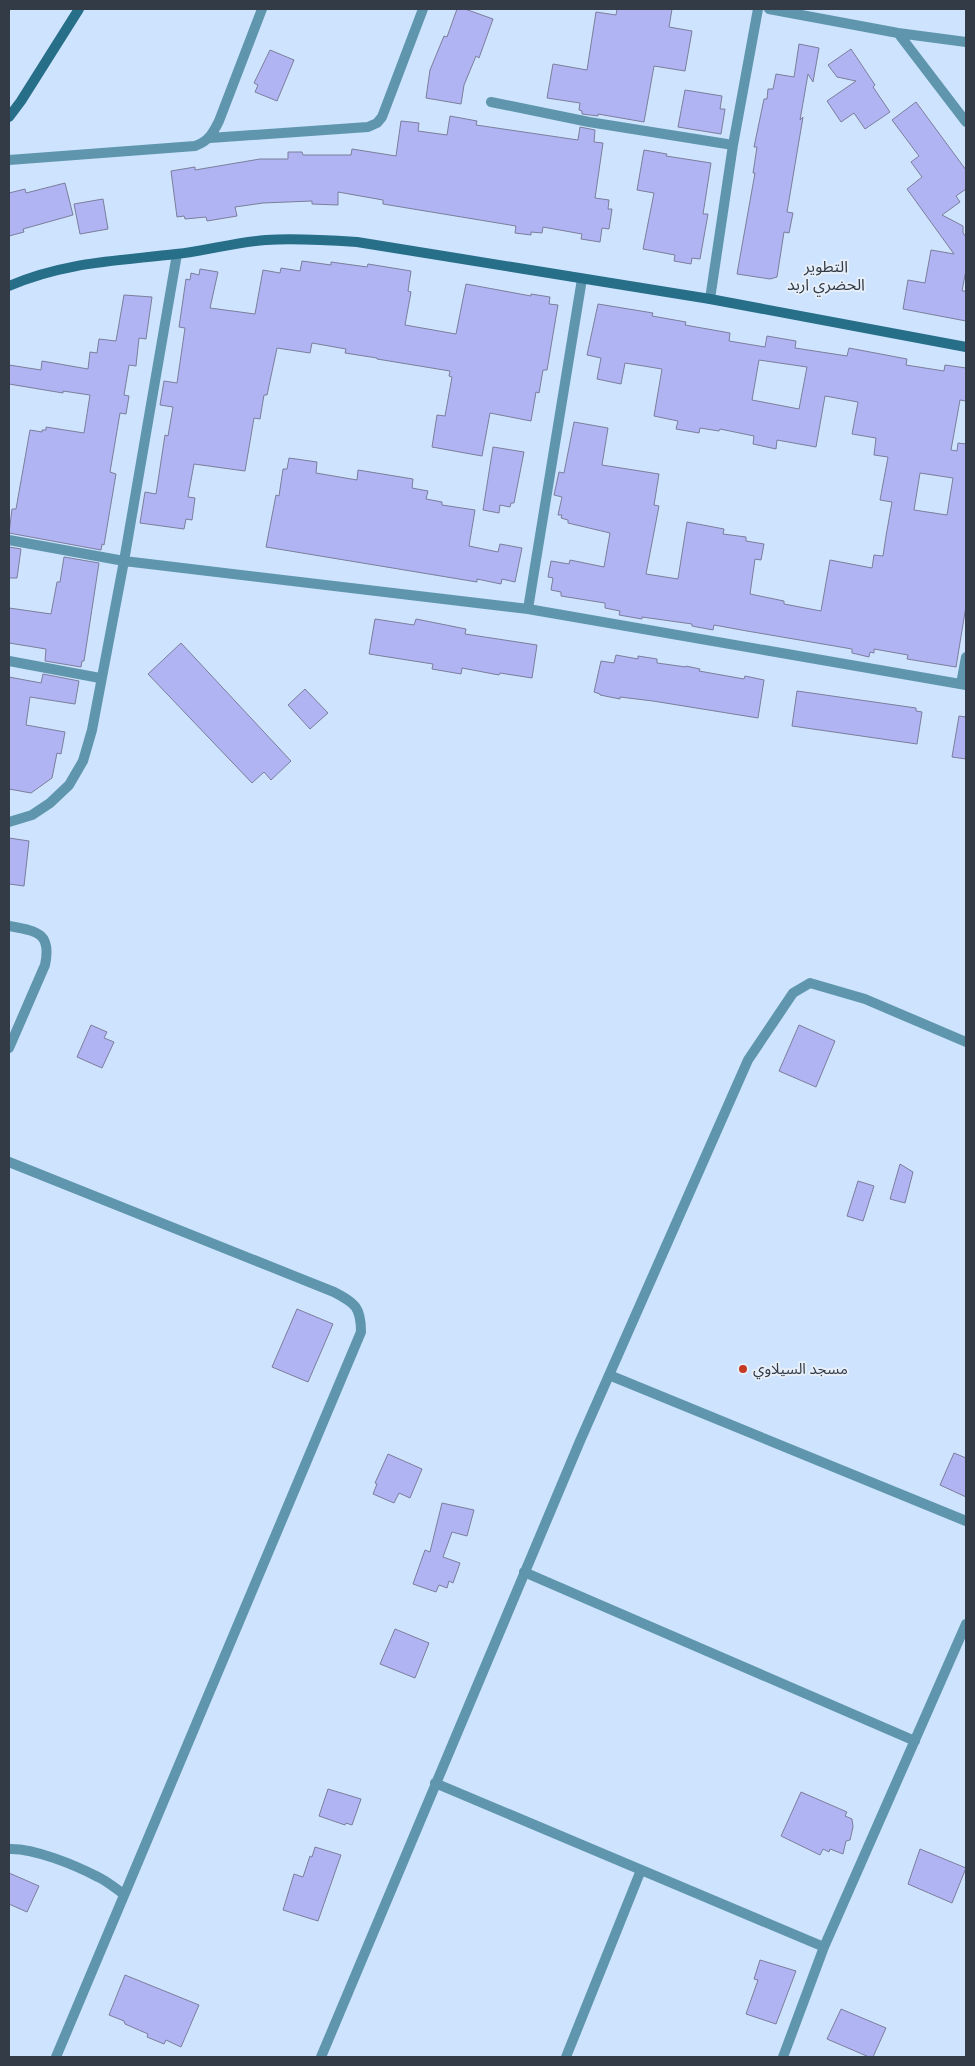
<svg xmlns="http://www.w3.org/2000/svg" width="975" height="2066" font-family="Figtree,'Noto Sans Arabic',sans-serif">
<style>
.building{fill:#b1b4f3;stroke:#7c7e9b;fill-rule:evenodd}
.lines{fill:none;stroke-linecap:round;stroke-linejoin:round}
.street{stroke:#5f96ad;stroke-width:10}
.secondary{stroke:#276e89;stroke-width:10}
.poi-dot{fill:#c63a24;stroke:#e6eff9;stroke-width:2}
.labels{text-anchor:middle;stroke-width:4;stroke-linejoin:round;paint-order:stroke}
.poi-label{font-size:15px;fill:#333c46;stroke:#e6eff9;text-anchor:start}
.neighbourhood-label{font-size:16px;fill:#333c46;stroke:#e6eff9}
</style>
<rect width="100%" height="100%" fill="#cde3fe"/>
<path class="building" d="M 457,9 L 465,9 L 493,19 L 479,58 L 476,56 L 464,85 L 461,104 L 426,98 L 430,70 L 444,36 L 447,37 Z
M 617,9 L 672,9 L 669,27 L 692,31 L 685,71 L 654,66 L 644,122 L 598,114 L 598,116 L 582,114 L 582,111 L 579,110 L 580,103 L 547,98 L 553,64 L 587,70 L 596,12 L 616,15 Z
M 799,44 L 819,48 L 813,82 L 808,74 L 800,120 L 803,117 L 787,212 L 793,213 L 789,233 L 784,232 L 777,277 L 770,279 L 737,274 L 755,173 L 753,173 L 757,147 L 754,147 L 764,99 L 767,99 L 768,89 L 773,89 L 776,74 L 794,77 Z
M 851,49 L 875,85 L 873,87 L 890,112 L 865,129 L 854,113 L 841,122 L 827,101 L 856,81 L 837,77 L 828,65 Z
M 270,50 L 294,60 L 277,101 L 255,92 L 258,85 L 254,83 Z
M 685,90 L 722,96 L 720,109 L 725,109 L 721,134 L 678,127 Z
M 916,102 L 966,170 L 966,189 L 956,196 L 960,202 L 942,215 L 963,226 L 963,233 L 966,237 L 966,270 L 962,291 L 966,291 L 966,321 L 903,309 L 908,280 L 925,283 L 931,250 L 954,254 L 907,189 L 922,177 L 911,162 L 919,156 L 892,120 Z
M 450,116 L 477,121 L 476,125 L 578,140 L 580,127 L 595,130 L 594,142 L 603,143 L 595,198 L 609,200 L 608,209 L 612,209 L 609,229 L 602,228 L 600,242 L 581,239 L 582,234 L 543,227 L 542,233 L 531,232 L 531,235 L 515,233 L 516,226 L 383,204 L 383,200 L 338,192 L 338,205 L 312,204 L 312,201 L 263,203 L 235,207 L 237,216 L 207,221 L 206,217 L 185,219 L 184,216 L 177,217 L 171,171 L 195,167 L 195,170 L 260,159 L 288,159 L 288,152 L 302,152 L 303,155 L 351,155 L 352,149 L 396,156 L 401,121 L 419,123 L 418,131 L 447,135 Z
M 644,150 L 667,154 L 666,156 L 711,163 L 703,214 L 708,214 L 700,259 L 692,258 L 691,264 L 674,261 L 675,255 L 643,249 L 654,193 L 637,190 Z
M 65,183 L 73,215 L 23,229 L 24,232 L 9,236 L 9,193 L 25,189 L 26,193 Z
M 103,199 L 108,229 L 80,234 L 74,204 Z
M 302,261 L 331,265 L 331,262 L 367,267 L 368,264 L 411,271 L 408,291 L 411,292 L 405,325 L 456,334 L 466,284 L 531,296 L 531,294 L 550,297 L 549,304 L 558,305 L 547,370 L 543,370 L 539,393 L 536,392 L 531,421 L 490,413 L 482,456 L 432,447 L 437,415 L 445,416 L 452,377 L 449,376 L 450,371 L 377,359 L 377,358 L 345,353 L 346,349 L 312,343 L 310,353 L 277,348 L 267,395 L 264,395 L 260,419 L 254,418 L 245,471 L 194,464 L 188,497 L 195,498 L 192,520 L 186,519 L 184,529 L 140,523 L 145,492 L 156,494 L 165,435 L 168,436 L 173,407 L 160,405 L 164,381 L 177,383 L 185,328 L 179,327 L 186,279 L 190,280 L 191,273 L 199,275 L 200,269 L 218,272 L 210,308 L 255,314 L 263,270 L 280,273 L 281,268 L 300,271 Z
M 124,295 L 152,297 L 146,339 L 139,338 L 136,366 L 129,365 L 124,395 L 129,396 L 126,414 L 120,413 L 110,472 L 116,474 L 104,545 L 102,544 L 101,550 L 9,533 L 12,509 L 16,509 L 30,430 L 42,432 L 42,430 L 46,430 L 46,427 L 84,433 L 90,395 L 63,391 L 63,393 L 9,384 L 9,365 L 41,370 L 42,361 L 88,369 L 90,352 L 97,353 L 99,339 L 116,341 Z
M 598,304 L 653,313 L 652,316 L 686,322 L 685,325 L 730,333 L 729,341 L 765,347 L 767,336 L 796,341 L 795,348 L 847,356 L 849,348 L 907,359 L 906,365 L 944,371 L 945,365 L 966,368 L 966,401 L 960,400 L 951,450 L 957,451 L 958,443 L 966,444 L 966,606 L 956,667 L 907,659 L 908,655 L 874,649 L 874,653 L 870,652 L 869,657 L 852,653 L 852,649 L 747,631 L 714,625 L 713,630 L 692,626 L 692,624 L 642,617 L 642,619 L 619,615 L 620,611 L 605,608 L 605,603 L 561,596 L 561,592 L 551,590 L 553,578 L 548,577 L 551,561 L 569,564 L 570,560 L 604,567 L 610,533 L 568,523 L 568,520 L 561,518 L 562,515 L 558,515 L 562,497 L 554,495 L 559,472 L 564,473 L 574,422 L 608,428 L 602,465 L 659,474 L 654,505 L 659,506 L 646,574 L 678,579 L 687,522 L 724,529 L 723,534 L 746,537 L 746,541 L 764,544 L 761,560 L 755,559 L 750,594 L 784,601 L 784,604 L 821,611 L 830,560 L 872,568 L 874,555 L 883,556 L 886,536 L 892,502 L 880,500 L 888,457 L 874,455 L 876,438 L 852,434 L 858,402 L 825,396 L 816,447 L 777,440 L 776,449 L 753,444 L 754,436 L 720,429 L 719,431 L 700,428 L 699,433 L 676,429 L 678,421 L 654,416 L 662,369 L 625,363 L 621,384 L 597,379 L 601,358 L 587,355 ZM 759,360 L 807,367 L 799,409 L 752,400 ZM 920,473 L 953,478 L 947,515 L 914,510 Z
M 493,447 L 524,452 L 514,503 L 511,503 L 510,507 L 500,505 L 499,513 L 483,510 Z
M 289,458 L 317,462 L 316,473 L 357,480 L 358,470 L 413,479 L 412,488 L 428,491 L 426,499 L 442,502 L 442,505 L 475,510 L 469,546 L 498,552 L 500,544 L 522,548 L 515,582 L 502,579 L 501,584 L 477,579 L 477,582 L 266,547 L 276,495 L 279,496 L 283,469 L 287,469 Z
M 9,547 L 21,549 L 17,578 L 9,578 Z
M 64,557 L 99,563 L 84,661 L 82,661 L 81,667 L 45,661 L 46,649 L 9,643 L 9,608 L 51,614 L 57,582 L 60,582 Z
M 375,619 L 414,625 L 416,619 L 466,629 L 465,634 L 537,645 L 532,678 L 500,673 L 499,675 L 462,668 L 461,674 L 432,669 L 433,664 L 369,654 Z
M 181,643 L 291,761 L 271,780 L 264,772 L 252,783 L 148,674 Z
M 616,655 L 638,659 L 638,656 L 657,659 L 657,663 L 686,667 L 686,666 L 700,669 L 699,671 L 744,679 L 745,676 L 764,680 L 758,718 L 653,701 L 620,697 L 620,699 L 600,695 L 600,694 L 594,692 L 601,661 L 614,663 Z
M 43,674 L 79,681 L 75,704 L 30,697 L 26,725 L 65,732 L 61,754 L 57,753 L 52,778 L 31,793 L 9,789 L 9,677 L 41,683 Z
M 305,689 L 328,713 L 310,729 L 288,705 Z
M 797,691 L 916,708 L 916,711 L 922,712 L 917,744 L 792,726 Z
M 959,716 L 966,717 L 966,759 L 952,757 Z
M 9,838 L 29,841 L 24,886 L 9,884 Z
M 91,1025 L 107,1032 L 104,1038 L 114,1042 L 102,1068 L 77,1057 Z
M 799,1025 L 835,1041 L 816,1087 L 779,1071 Z
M 900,1164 L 913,1172 L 905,1203 L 890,1199 Z
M 858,1181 L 874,1186 L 863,1221 L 847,1216 Z
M 297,1309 L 333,1324 L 308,1382 L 272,1367 Z
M 954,1453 L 966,1458 L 966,1497 L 940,1485 Z
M 388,1454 L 422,1469 L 410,1498 L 399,1493 L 394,1503 L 373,1494 L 377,1484 L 375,1483 Z
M 442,1503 L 474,1510 L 467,1536 L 452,1532 L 443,1557 L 460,1563 L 453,1583 L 449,1581 L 447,1588 L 439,1585 L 436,1592 L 413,1584 L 425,1550 L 430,1552 Z
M 395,1629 L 429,1643 L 415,1678 L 380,1664 Z
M 328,1789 L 361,1799 L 352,1825 L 346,1823 L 345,1825 L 319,1816 Z
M 801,1792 L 847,1812 L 845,1816 L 852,1819 L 853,1827 L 850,1840 L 846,1841 L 843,1854 L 830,1849 L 829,1852 L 823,1849 L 820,1855 L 781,1836 Z
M 315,1847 L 341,1855 L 318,1921 L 283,1910 L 294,1874 L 303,1877 L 310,1856 L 312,1857 Z
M 920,1849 L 966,1868 L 952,1903 L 908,1884 Z
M 9,1873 L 39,1886 L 27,1912 L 9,1904 Z
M 760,1960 L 796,1971 L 776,2024 L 746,2014 L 758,1980 L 754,1979 Z
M 125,1975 L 199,2005 L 181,2047 L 166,2040 L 164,2044 L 147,2037 L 148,2034 L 125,2024 L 124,2021 L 109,2015 Z
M 841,2009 L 886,2028 L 873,2057 L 869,2057 L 827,2039 Z"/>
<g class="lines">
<path class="street" d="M 769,9 L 898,33 L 966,42
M 898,33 L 966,122
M 491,102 L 589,122 L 733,145
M 210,138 L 368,127 L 377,123 L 382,117 L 423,9
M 9,160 L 195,146 C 209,141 213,133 219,121 L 262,9
M 710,299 L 733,145 L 758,9
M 9,540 L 124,561 L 528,609 L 966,685
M 528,609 L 582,279
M 9,661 L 100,678
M 961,684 L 966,657
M 9,822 L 32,815 L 50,803 L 69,785 L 83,761 L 92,730 L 124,561 L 177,254
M 9,926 C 36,931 52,932 45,965 L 9,1048
M 9,1162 L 334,1292 C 355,1303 361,1307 361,1332 L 56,2057
M 609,1375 L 966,1521
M 524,1572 L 915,1741
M 435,1783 L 824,1947
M 9,1849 C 34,1848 75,1865 98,1877 C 107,1881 116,1889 124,1894
M 321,2057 L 580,1441 L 748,1060 L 793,993 L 810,983 L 865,999 L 966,1042
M 566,2057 L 641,1870
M 783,2057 L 824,1947 L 966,1624"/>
<path class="secondary" d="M 9,117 L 21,101 L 79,9
M 9,286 C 64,262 118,261 176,254 C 206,251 235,242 266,240 C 296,238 327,240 357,242 L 710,299 L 966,347"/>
</g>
<circle class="poi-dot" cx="743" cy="1369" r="5"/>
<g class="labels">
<g class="poi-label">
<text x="753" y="1374">مسجد السيلاوي</text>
</g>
<g class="neighbourhood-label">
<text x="826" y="272">التطوير<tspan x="826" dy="18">الحضري اربد</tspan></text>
</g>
</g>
<rect width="975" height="2066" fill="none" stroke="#333c46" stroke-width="20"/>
</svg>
